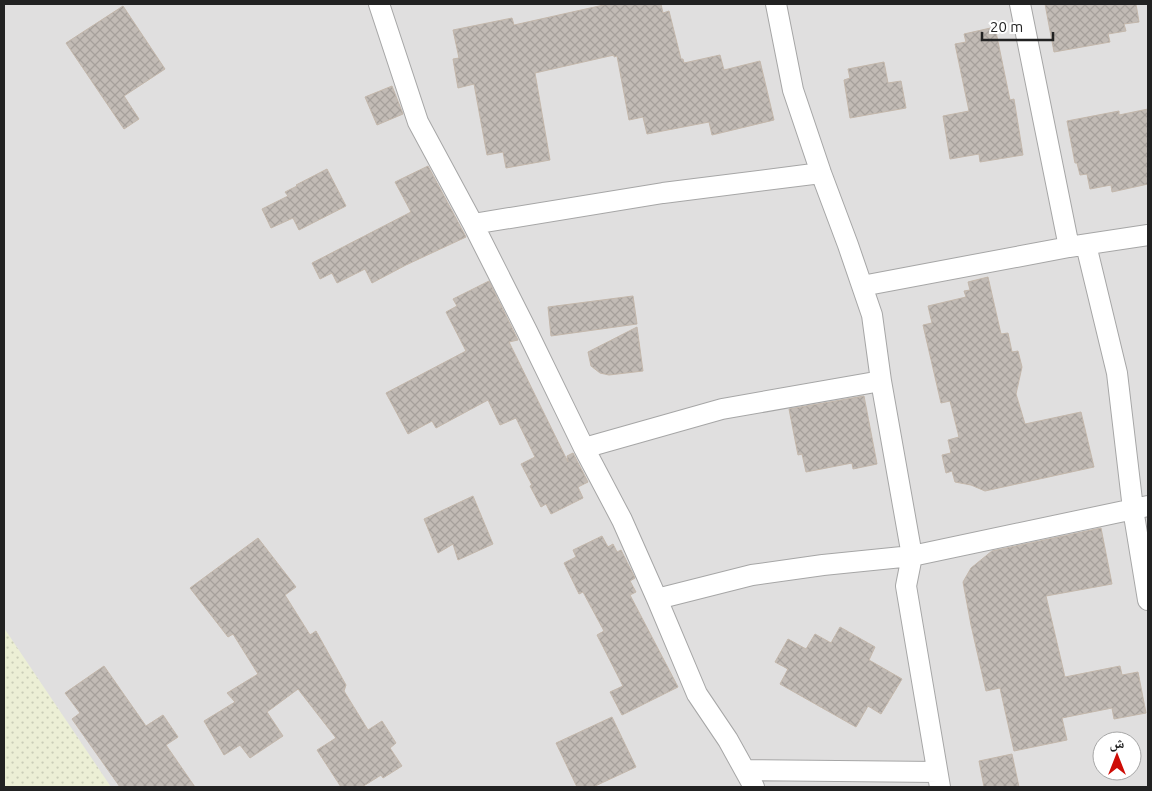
<svg xmlns="http://www.w3.org/2000/svg" width="1152" height="791" font-family="Ubuntu,'Noto Naskh Arabic',sans-serif">
<style>
.residential{fill:#e0dfdf;fill-rule:evenodd}
.farmland{fill:url(#farmland-dots)}
.building{fill:url(#building-cross-hatch);stroke:#c3b7ab}
.lines{fill:none;stroke-linecap:round;stroke-linejoin:round}
.minor-casing{stroke:#a6a6a6;stroke-width:22}
.minor{stroke:#fff;stroke-width:20}
</style>
<defs>
<pattern id="farmland-dots" width="8" height="8" patternUnits="userSpaceOnUse" patternTransform="scale(1.25)"><rect width="8" height="8" fill="#ecefd5"/><path d="M2 2h.1M6 6h.1" fill="none" stroke="#cacdb7" stroke-width="1.8" stroke-linecap="round"/></pattern>
<pattern id="building-cross-hatch" width="8" height="8" patternUnits="userSpaceOnUse" patternTransform="scale(1.25)"><rect width="8" height="8" fill="#c2bbb5"/><path d="M0 0l8 8M0 8l8-8" fill="none" stroke="#a6a09b"/></pattern>
</defs>
<rect width="100%" height="100%" fill="#f2efe9"/>
<path class="residential" d="M 4,4 L 1148,4 L 1148,787 L 4,787 ZM 1102,741 L 1132,741 L 1132,771 L 1102,771 Z"/>
<path class="farmland" d="M 4,628 L 111,787 L 4,787 Z"/>
<path class="building" d="M 608,4 L 661,4 L 663,13 L 669,11 L 681,59 L 683,59 L 684,63 L 720,55 L 724,70 L 760,61 L 774,120 L 712,135 L 709,122 L 647,134 L 643,117 L 629,120 L 617,56 L 614,57 L 614,55 L 535,73 L 550,160 L 506,168 L 503,152 L 487,155 L 474,84 L 458,88 L 453,59 L 459,58 L 453,30 L 512,18 L 514,25 Z
M 1045,4 L 1136,4 L 1139,22 L 1124,24 L 1126,31 L 1108,34 L 1110,42 L 1054,52 Z
M 123,6 L 165,69 L 124,96 L 139,119 L 124,129 L 66,43 Z
M 995,27 L 1010,100 L 1014,99 L 1023,155 L 980,162 L 979,154 L 950,159 L 943,116 L 969,111 L 955,44 L 966,42 L 964,34 Z
M 884,62 L 888,83 L 901,81 L 906,108 L 850,118 L 844,80 L 850,78 L 848,69 Z
M 392,86 L 403,114 L 377,125 L 365,97 Z
M 1148,109 L 1148,184 L 1112,192 L 1111,185 L 1090,189 L 1087,174 L 1080,175 L 1077,163 L 1075,163 L 1067,121 L 1119,111 L 1119,115 Z
M 428,166 L 466,237 L 406,265 L 372,283 L 365,269 L 337,283 L 332,273 L 320,279 L 312,263 L 411,212 L 395,182 Z
M 327,169 L 346,206 L 299,230 L 293,218 L 271,228 L 262,209 L 288,196 L 285,192 L 297,186 L 296,185 Z
M 988,277 L 1001,334 L 1008,333 L 1012,352 L 1018,351 L 1022,367 L 1016,394 L 1025,424 L 1081,412 L 1094,467 L 985,491 L 971,485 L 955,482 L 952,471 L 946,473 L 942,455 L 951,453 L 948,440 L 959,437 L 950,401 L 941,403 L 923,325 L 932,323 L 928,306 L 966,297 L 964,291 L 970,290 L 968,282 Z
M 489,281 L 518,340 L 509,342 L 568,462 L 567,456 L 573,453 L 588,482 L 578,487 L 583,498 L 551,514 L 546,504 L 541,507 L 530,486 L 532,485 L 521,464 L 535,457 L 516,418 L 500,425 L 488,400 L 436,428 L 432,421 L 408,434 L 386,393 L 466,351 L 446,312 L 457,306 L 453,299 Z
M 633,296 L 637,324 L 551,336 L 548,307 Z
M 637,327 L 643,371 L 609,375 L 600,373 L 591,366 L 588,352 Z
M 864,396 L 877,464 L 853,469 L 852,463 L 806,472 L 802,454 L 798,455 L 789,409 Z
M 473,496 L 493,544 L 458,560 L 453,544 L 438,553 L 424,519 Z
M 1101,528 L 1112,584 L 1046,596 L 1065,677 L 1120,666 L 1122,675 L 1138,672 L 1146,713 L 1114,719 L 1112,708 L 1062,718 L 1067,740 L 1014,751 L 1000,688 L 986,691 L 971,625 L 963,582 L 971,568 L 992,551 Z
M 602,536 L 608,547 L 613,544 L 617,552 L 621,550 L 635,578 L 630,581 L 636,592 L 630,595 L 678,687 L 622,715 L 610,692 L 623,686 L 597,635 L 604,631 L 583,592 L 579,594 L 564,563 L 576,557 L 573,550 Z
M 258,538 L 296,587 L 285,595 L 310,635 L 316,631 L 346,685 L 344,691 L 368,730 L 382,721 L 396,743 L 390,748 L 402,766 L 383,778 L 381,775 L 362,787 L 341,787 L 317,750 L 336,738 L 298,689 L 267,712 L 283,736 L 250,758 L 240,745 L 224,755 L 204,721 L 235,702 L 227,693 L 258,674 L 233,634 L 228,637 L 190,588 Z
M 840,627 L 875,647 L 869,660 L 902,679 L 881,714 L 868,706 L 856,727 L 780,684 L 788,669 L 775,662 L 788,639 L 806,649 L 815,634 L 831,643 Z
M 104,666 L 146,726 L 163,715 L 178,737 L 166,745 L 195,787 L 120,787 L 72,719 L 80,713 L 65,693 Z
M 612,717 L 636,767 L 593,787 L 577,787 L 556,743 Z
M 1012,754 L 1019,787 L 984,787 L 979,761 Z"/>
<g class="lines">
<defs>
<path id="minor" d="M 379,4 L 418,122 L 473,224 L 527,331 L 584,448 L 622,520 L 657,599 L 697,694 L 728,740 L 754,787
M 776,4 L 793,90 L 821,173 L 848,245 L 872,315 L 881,381 L 912,556 L 906,586 L 940,787
M 1020,4 L 1069,247
M 473,224 L 663,193 L 821,173
M 1086,245 L 1117,373 L 1133,509 L 1148,600
M 862,286 L 1069,247 L 1148,235
M 584,448 L 722,409 L 881,381
M 657,599 L 752,575 L 823,565 L 912,556 L 1148,506
M 745,770 L 937,772"/>
</defs>
<use href="#minor" class="minor-casing"/>
<use href="#minor" class="minor"/>
</g>
<rect width="1152" height="791" fill="none" stroke="#222222" stroke-width="10"/>
<g transform="translate(1117 756)"><circle r="24" fill="#ffffff" stroke="#a7a7a7"/>
<path d="M0-4L9 19L0 12L-9 19Z" fill="#ce0c05"/>
<text y="-8" font-size="14" font-weight="bold" text-anchor="middle" fill="#222222">ش</text>
</g>
<path d="M982 32v8h71v-8" fill="none" stroke="#222222" stroke-width="2.5"/>
<text x="990" y="32" font-size="15" fill="#222222" stroke="#ffffff" stroke-width="4" paint-order="stroke">20 m</text>
</svg>
